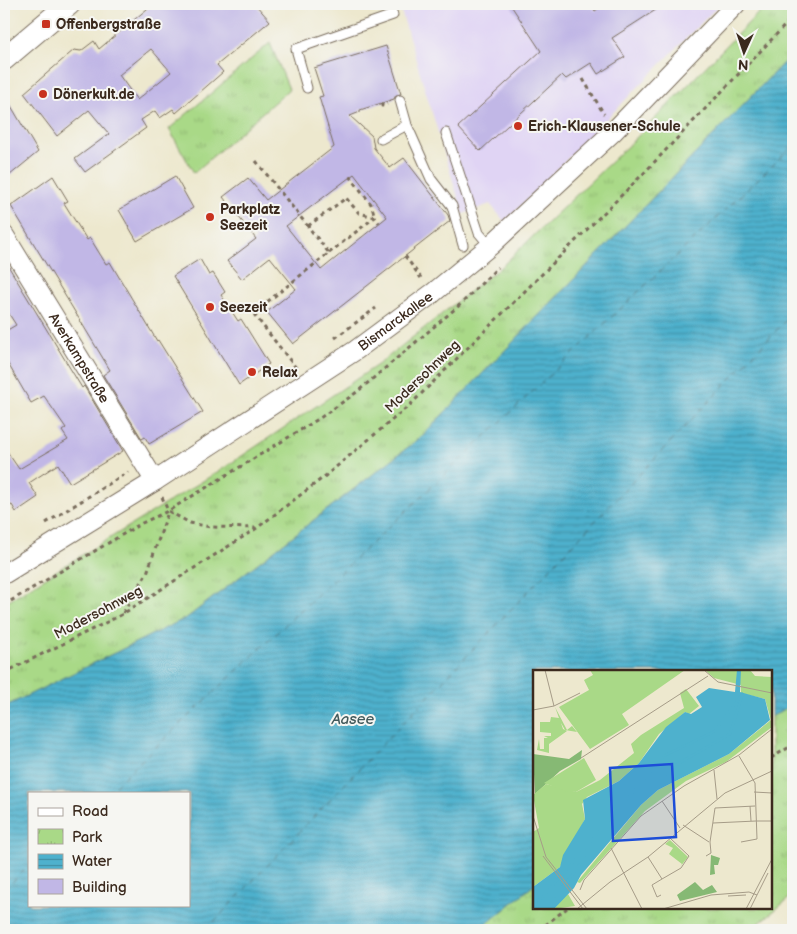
<svg xmlns="http://www.w3.org/2000/svg" width="797" height="934" font-family="'Balsamiq Sans',sans-serif">
<style>
.built{fill:#e0d4f4}
.park{fill:url(#park-tufts);stroke:#728252}
.water{fill:url(#water-rules);stroke:#446e76;fill-rule:evenodd}
.lines{fill:none;stroke-linecap:round;stroke-linejoin:round}
.ferry{stroke:#42595b;stroke-width:1;stroke-dasharray:6 5;stroke-linecap:butt}
.building{fill:#c1b7e6;fill-rule:evenodd}
.service-casing{stroke:#796c5c;stroke-width:11}
.minor-casing{stroke:#796c5c;stroke-width:21}
.tertiary-casing{stroke:#796c5c;stroke-width:24}
.path{stroke:#796c5c;stroke-width:3;stroke-dasharray:4 4;stroke-linecap:butt}
.service{stroke:#fff;stroke-width:9}
.minor{stroke:#fff;stroke-width:19}
.tertiary{stroke:#fff;stroke-width:22}
.poi-dot{fill:#c8321e;stroke:#f6f6f2;stroke-width:2}
.labels{text-anchor:middle;stroke-width:4;stroke-linejoin:round;paint-order:stroke}
.poi-label{font-size:14px;font-weight:bold;fill:#3b2a1e;stroke:#f6f6f2;text-anchor:start}
.street-label{font-size:14px;fill:#3b2a1e;stroke:#f6f6f2}
.water-label{font-size:15px;font-style:italic;fill:#42595b;stroke:#f6f6f2}
.inset-river{fill:none;stroke:#4eb1cd;stroke-width:2.5}
.inset-road{fill:none;stroke:#a69c88;stroke-width:1}
.view{fill:#1d4ed8;fill-opacity:0.15;stroke:#1d4ed8;stroke-width:2.5}
.inset-edge{fill:none;stroke:#3b2a1e;stroke-width:2.5}
</style>
<defs>
<pattern id="park-tufts" width="24" height="20" patternUnits="userSpaceOnUse" patternTransform="scale(1.25)"><rect width="24" height="20" fill="#a9d987"/><path d="M3 7l-1-3M5 7V3M7 7l1-3M15 17l-1-3M17 17v-4M19 17l1-3" fill="none" stroke="#92ba74"/></pattern>
<pattern id="water-rules" width="6" height="5" patternUnits="userSpaceOnUse" patternTransform="scale(1.25)"><rect width="6" height="5" fill="#4eb1cd"/><path d="M0 2.5h6" fill="none" stroke="#4290a6"/></pattern>
</defs>
<rect width="100%" height="100%" fill="#f6f6f2"/>
<filter id="ink" filterUnits="userSpaceOnUse"><feTurbulence type="fractalNoise" baseFrequency=".02" numOctaves="2"/><feDisplacementMap in="SourceGraphic" scale="10" xChannelSelector="R" yChannelSelector="G"/><feConvolveMatrix kernelMatrix="1 2 1 2 8 2 1 2 1" color-interpolation-filters="sRGB"/></filter>
<filter id="wash" filterUnits="userSpaceOnUse"><feTurbulence type="fractalNoise" baseFrequency=".0096" numOctaves="4" result="noise"/><feDisplacementMap in="SourceGraphic" scale="20" xChannelSelector="R" yChannelSelector="G"/><feGaussianBlur stdDeviation="1.12" result="paint"/><feColorMatrix in="noise" values="0 0 0 0 0 0 0 0 0 0 0 0 0 0 0 0 0 1.4 0 .05"/><feComposite in="paint" operator="in"/></filter>
<g filter="url(#wash)">
<rect width="100%" height="100%" fill="#ede8ce"/>
<path class="built" d="M 399,4 L 720,4 L 505,222 L 490,204 L 463,214 Z"/>
<path class="park" d="M 767,4 L 793,4 L 793,53 L 420,438 L 188,617 L 4,707 L 4,603 L 224,468 L 379,364 L 502,266 L 637,137 Z
M 270,43 L 289,89 L 194,173 L 169,129 Z
M 793,704 L 793,895 L 751,930 L 479,930 L 534,885 L 534,908 L 771,908 L 771,717 Z"/>
<path class="water" d="M 793,53 L 793,704 L 771,717 L 771,672 L 534,672 L 534,885 L 479,930 L 4,930 L 4,707 L 188,617 L 420,438 ZM 29,793 L 189,793 L 189,905 L 29,905 Z"/>
<g class="lines">
<path class="ferry" d="M 107,793 L 793,146
M 4,890 L 29,866
M 206,930 L 793,313"/>
</g>
<g id="blocks">
<path class="building" d="M 153,4 L 255,4 L 270,21 L 217,65 L 223,72 L 176,113 L 173,109 L 160,118 L 155,111 L 141,120 L 146,128 L 85,172 L 75,159 L 109,134 L 89,110 L 57,136 L 24,93 L 74,50 L 81,51 L 94,41 L 99,49 ZM 151,49 L 171,72 L 137,100 L 119,75 Z
M 510,4 L 590,4 L 595,11 L 605,4 L 665,4 L 612,38 L 625,57 L 598,74 L 591,63 L 566,79 L 562,75 L 480,151 L 458,127 L 541,51 Z
M 386,46 L 401,94 L 396,95 L 394,99 L 360,110 L 360,112 L 350,116 L 372,136 L 374,148 L 390,168 L 404,158 L 448,215 L 450,221 L 293,344 L 267,312 L 296,289 L 270,257 L 242,279 L 227,261 L 256,239 L 223,197 L 248,178 L 266,200 L 334,147 L 319,97 L 323,96 L 314,68 ZM 354,174 L 387,217 L 321,270 L 286,226 Z
M 4,94 L 38,152 L 4,180 Z
M 53,176 L 68,201 L 64,203 L 87,240 L 90,238 L 106,264 L 110,262 L 157,341 L 158,340 L 203,412 L 149,444 L 145,437 L 142,439 L 103,375 L 110,370 L 11,206 Z
M 175,176 L 193,208 L 137,241 L 119,210 Z
M 4,259 L 82,388 L 84,386 L 123,451 L 70,483 L 58,464 L 29,483 L 38,497 L 16,512 L 12,505 L 4,508 L 4,447 L 19,469 L 68,440 L 62,431 L 66,428 L 44,396 L 31,403 L 4,357 L 4,332 L 16,325 L 4,306 Z
M 200,259 L 209,275 L 213,273 L 225,292 L 221,295 L 238,321 L 241,319 L 269,364 L 239,385 L 173,276 Z"/>
</g>
</g>
<g filter="url(#ink)">
<use href="#blocks" fill-opacity="0" stroke="#796c5c" stroke-width="1"/>
<g class="lines">
<defs>
<path id="service" d="M 307,88 L 296,49 L 393,15 L 389,4
M 400,100 L 407,125 L 431,179 L 452,206 L 463,245
M 446,133 L 479,233 L 490,246
M 381,139 L 407,125"/>
<g id="minor">
<path id="s1" d="M 4,235 L 155,481"/>
<path id="s2" d="M 4,574 L 155,481 L 307,382 L 356,350 L 433,293 L 490,246 L 614,131 L 736,4"/>
</g>
<path id="tertiary" d="M 4,59 L 69,4"/>
</defs>
<use href="#service" class="service-casing"/>
<use href="#minor" class="minor-casing"/>
<use href="#tertiary" class="tertiary-casing"/>
<path class="path" d="M 583,79 L 604,114
M 382,103 L 382,106 L 387,104
M 256,161 L 329,253 L 253,313 L 296,368
M 350,176 L 371,204 L 375,217
M 308,226 L 346,198 L 359,213 L 375,217
M 329,253 L 375,217 L 379,223
M 405,256 L 421,278
M 335,338 L 376,308
M 162,497 L 168,511 L 190,523 L 210,527 L 256,528
M 46,523 L 128,472
M 4,605 L 142,523 L 168,511 L 320,418 L 357,392 L 462,303 L 498,267
M 123,613 L 147,573 L 168,512
M 4,673 L 121,615 L 257,528 L 324,477 L 411,404 L 643,174 L 793,17
M 771,758 L 793,745
M 539,930 L 567,908"/>
<use href="#service" class="service"/>
<use href="#minor" class="minor"/>
<use href="#tertiary" class="tertiary"/>
</g>
</g>
<g class="poi-dot">
<rect x="41" y="19" width="10" height="10" rx="2.5"/>
<circle cx="43" cy="94" r="5"/>
<circle cx="518" cy="126" r="5"/>
<circle cx="210" cy="217" r="5"/>
<circle cx="210" cy="307" r="5"/>
<circle cx="252" cy="372" r="5"/>
</g>
<g class="labels">
<g class="poi-label">
<text x="56" y="29">Offenbergstraße</text>
<text x="53" y="99">Dönerkult.de</text>
<text x="528" y="131">Erich-Klausener-Schule</text>
<text x="220" y="214">Parkplatz<tspan x="220" dy="16">Seezeit</tspan></text>
<text x="220" y="312">Seezeit</text>
<text x="262" y="377">Relax</text>
</g>
<g class="street-label">
<text dy="5" stroke="none"><textPath href="#s2" startOffset="466">Bismarckallee</textPath></text>
<text dy="5" stroke="none"><textPath href="#s1" startOffset="144">Averkampstraße</textPath></text>
<text transform="translate(422 376) rotate(-44)" y="5">Modersohnweg</text>
<text transform="translate(98 612) rotate(-28)" y="5">Modersohnweg</text>
</g>
<g class="water-label">
<text x="353" y="724">Aasee</text>
</g>
</g>
<g transform="translate(533 670)">
<rect width="239" height="239" fill="#ede8ce"/>
<path d="M 22,37 L 34,60 L 39,56 L 44,62 L 32,60 L 28,53 L 30,59 L 34,61 L 16,74 L 16,83 L 4,80 L 6,69 L 7,79 L 11,79 L 11,68 L 15,68 L 11,66 L 18,66 L 18,63 L 7,62 L 7,52 L 17,52 L 18,47 L 26,48 ZM 137,170 L 155,187 L 147,197 L 149,194 L 136,184 L 140,178 L 132,174 Z" fill="#a9d987"/>
<path d="M 49,80 L 48,89 L 27,101 L 2,124 L 0,84 L 36,89 ZM 178,185 L 187,188 L 185,195 L 181,195 L 182,204 L 177,205 ZM 162,212 L 170,220 L 179,215 L 184,222 L 147,231 L 144,225 Z" fill="#86b974"/>
<path d="M 57,0 L 152,0 L 89,44 L 96,55 L 57,79 L 26,37 L 56,20 L 51,10 L 60,5 Z" fill="#a9d987"/>
<path d="M 172,0 L 217,0 L 222,6 L 239,7 L 239,57 L 193,92 L 153,111 L 112,141 L 47,213 L 44,212 L 108,135 L 125,120 L 196,84 L 238,50 L 232,29 L 208,23 L 208,15 L 181,8 ZM 153,19 L 166,36 L 156,44 L 152,42 L 126,64 L 106,93 L 86,111 L 54,127 L 49,134 L 52,149 L 27,197 L 0,217 L 0,162 L 6,158 L 0,125 L 13,114 L 43,122 L 67,110 L 101,83 L 98,74 L 108,65 L 151,38 L 147,23 ZM 35,224 L 42,236 L 21,239 L 31,227 Z" fill="#a9d987"/>
<path d="M 51,88 L 63,110 L 43,122 L 32,121 L 11,113 Z" fill="#a9d987"/>
<path d="M 204,0 L 208,0 L 207,22 L 232,29 L 237,50 L 196,84 L 125,120 L 108,135 L 48,205 L 41,218 L 21,239 L 0,239 L 0,217 L 27,197 L 30,185 L 52,149 L 50,130 L 86,111 L 106,93 L 133,57 L 152,42 L 158,44 L 169,37 L 163,27 L 176,18 L 202,22 Z" fill="#4eb1cd"/>
<path class="inset-river" d="M 29,205 L 131,86 L 182,61 L 210,23 L 197,64 L 141,96 L 47,194 L 34,212M 0,233 L 9,228 L 26,208M 11,239 L 31,215"/>
<path class="inset-road" d="M 12,0 L 21,36M 171,0 L 185,12 L 239,23M 0,40 L 21,36 L 47,23M 206,86 L 222,113 L 224,169 L 208,172M 48,88 L 175,6M 181,100 L 184,129M 221,122 L 239,123M 129,131 L 147,158M 217,136 L 218,151M 182,138 L 222,136M 0,146 L 13,187 L 54,239M 223,151 L 239,151M 180,153 L 223,151M 150,155 L 176,172M 78,178 L 109,239M 10,186 L 50,239M 173,186 L 178,183 L 177,172 L 182,138M 115,187 L 129,209 L 148,198 L 156,186 L 137,168M 47,220 L 51,210 L 108,146 L 151,116 L 206,85 L 239,59M 128,225 L 124,227 L 119,215 L 129,209M 195,226 L 213,225M 44,239 L 77,212 L 115,187 L 192,123 L 239,101M 130,239 L 178,225 L 216,222 L 224,225M 213,239 L 239,189M 217,239 L 235,203"/>
<path class="view" d="M 139,94 L 143,167 L 80,171 L 77,98 Z"/>
<rect width="239" height="239" class="inset-edge"/>
</g>
<rect width="797" height="934" fill="none" stroke="#f6f6f2" stroke-width="20"/>
<rect x="28" y="792" width="162" height="115" fill="#f6f6f2" stroke="#aba49d"/>
<rect x="38" y="808" width="25" height="8" fill="#ffffff" stroke="#aba49d"/>
<text x="72" y="816" font-size="15" fill="#3b2a1e">Road</text>
<rect x="38" y="829" width="25" height="15" fill="url(#park-tufts)" stroke="#aba49d"/>
<text x="72" y="842" font-size="15" fill="#3b2a1e">Park</text>
<rect x="38" y="854" width="25" height="15" fill="url(#water-rules)" stroke="#aba49d"/>
<text x="72" y="866" font-size="15" fill="#3b2a1e">Water</text>
<rect x="38" y="879" width="25" height="15" fill="#c1b7e6" stroke="#aba49d"/>
<text x="72" y="892" font-size="15" fill="#3b2a1e">Building</text>
<g transform="translate(744 52) rotate(183)" stroke="#f6f6f2" stroke-width="4" paint-order="stroke">
<path d="M0-4L9 19L0 12L-9 19Z" fill="#3b2a1e"/>
<text y="-8" font-size="14" font-weight="bold" text-anchor="middle" fill="#3b2a1e">N</text>
</g>
</svg>
